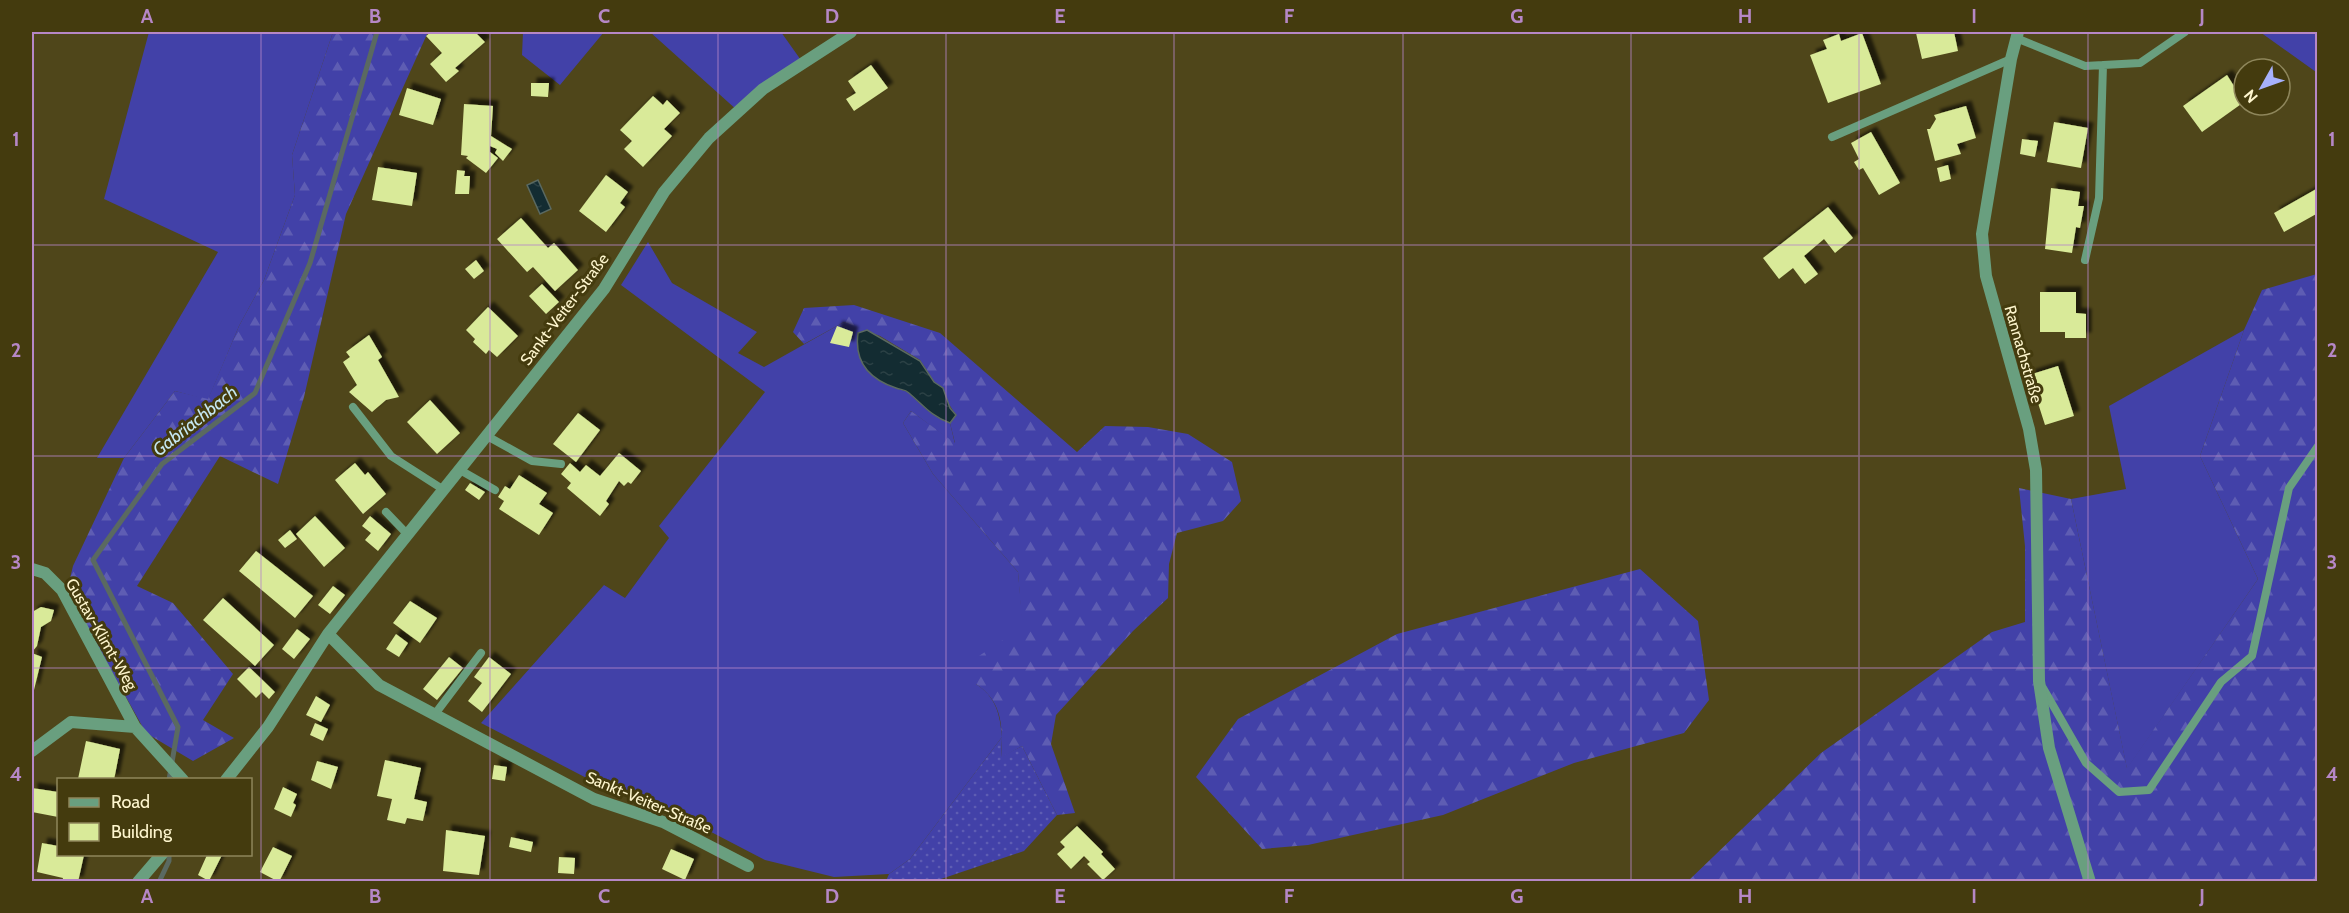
<svg xmlns="http://www.w3.org/2000/svg" width="2349" height="913" font-family="Cabin,sans-serif">
<style>
.grass{fill:#4241a8}
.forest{fill:url(#forest-firs)}
.garden{fill:url(#garden-dots)}
.water{fill:url(#water-ripples);stroke:#5a6961;stroke-width:1.5}
.lines{fill:none;stroke-linecap:round;stroke-linejoin:round}
.stream{stroke:#5a6961;stroke-width:5}
.building{fill:#d9ea99;filter:url(#shadow)}
.service{stroke:#699f7f;stroke-width:8}
.minor{stroke:#699f7f;stroke-width:12}
.tertiary{stroke:#699f7f;stroke-width:12}
.grid{fill:none;stroke:#b687c6;stroke-width:1.5;stroke-opacity:0.55}
.labels{text-anchor:middle;stroke-width:6;stroke-linejoin:round;paint-order:stroke}
.street-label{font-size:16px;fill:#fef6ce;stroke:#443b0e}
.water-label{font-size:18px;font-style:italic;fill:#c5e7f2;stroke:#443b0e}
.neatline{fill:none;stroke:#b687c6;stroke-width:2}
.grid-label{font-size:20px;text-anchor:middle;font-weight:bold;fill:#b687c6}
</style>
<defs>
<pattern id="forest-firs" width="22" height="20" patternUnits="userSpaceOnUse" patternTransform="scale(1.5)"><rect width="22" height="20" fill="#4241a8"/><path d="M5 1l3.5 6h-7zM16 11l3.5 6h-7z" fill="#5e5db3"/></pattern>
<pattern id="garden-dots" width="8" height="8" patternUnits="userSpaceOnUse" patternTransform="scale(1.5)"><rect width="8" height="8" fill="#4241a8"/><path d="M2 2h.1M6 6h.1" fill="none" stroke="#5e5db3" stroke-width="1.8" stroke-linecap="round"/></pattern>
<pattern id="water-ripples" width="26" height="14" patternUnits="userSpaceOnUse" patternTransform="scale(1.5)"><rect width="26" height="14" fill="#132c32"/><path d="M2 4q2-2 4 0t4 0M15 11q2-2 4 0t4 0" fill="none" stroke="#2b4145"/></pattern>
<filter id="shadow"><feDropShadow dx="5.5" dy="-5.5" stdDeviation="1.5" flood-color="#0009"/></filter>
</defs>
<rect width="100%" height="100%" fill="#4f461a"/>
<path class="grass" d="M 149,32 L 333,32 L 292,155 L 295,195 L 264,280 L 239,326 L 208,400 L 175,391 L 124,458 L 97,458 L 218,252 L 104,199 Z
M 523,32 L 604,32 L 560,85 L 522,55 Z
M 650,32 L 781,32 L 803,63 L 738,111 Z
M 2260,32 L 2317,32 L 2317,71 L 2316,72 Z
M 648,242 L 672,283 L 757,332 L 738,353 L 764,367 L 844,322 L 867,330 L 858,333 C 854,362 870,379 896,388 C 901,390 905,390 909,393 C 922,405 932,417 950,423 L 955,444 L 911,411 L 903,423 L 933,474 L 1018,572 L 1023,627 L 976,684 C 996,697 1000,714 1002,737 L 910,859 L 889,874 L 834,877 L 765,860 L 690,821 L 598,784 L 481,723 L 604,585 L 625,598 L 669,538 L 659,526 L 765,392 L 621,285 Z
M 2244,330 L 2200,456 L 2258,579 L 2127,769 L 2071,499 L 2126,489 L 2109,406 Z"/>
<path class="forest" d="M 333,32 L 428,32 L 346,214 L 304,397 L 278,484 L 220,456 L 137,586 L 173,603 L 233,674 L 203,720 L 234,738 L 193,761 L 146,733 L 67,591 L 73,566 L 124,458 L 175,391 L 208,399 L 239,326 L 264,280 L 295,195 L 292,155 Z
M 2317,274 L 2317,881 L 1687,882 L 1821,753 L 1992,632 L 2025,622 L 2025,546 L 2019,488 L 2071,499 L 2127,768 L 2258,579 L 2200,456 L 2244,330 L 2262,290 Z
M 854,305 L 940,333 L 1077,452 L 1105,426 L 1148,427 L 1188,434 L 1232,462 L 1241,501 L 1223,521 L 1177,533 L 1169,564 L 1168,598 L 1133,631 L 1056,715 L 1051,744 L 1075,813 L 1057,815 L 1022,746 L 1001,758 C 1003,727 1003,702 976,684 L 970,662 L 1022,627 L 1018,572 L 933,474 L 903,423 L 911,411 L 955,443 L 950,423 L 956,415 L 920,360 L 880,336 L 844,322 L 804,344 L 793,332 L 804,308 Z
M 1640,569 L 1698,621 L 1709,700 L 1684,733 L 1574,763 L 1443,815 L 1308,845 L 1262,849 L 1196,777 L 1238,719 L 1397,634 Z"/>
<path class="garden" d="M 1002,737 L 1001,757 L 1022,746 L 1057,815 L 1024,851 L 935,881 L 886,881 L 889,874 L 910,859 Z"/>
<path class="water" d="M 538,180 L 551,209 L 540,214 L 527,185 Z
M 867,330 L 920,361 L 934,382 L 943,388 L 950,408 L 956,415 L 950,423 C 932,417 923,405 909,393 C 905,389 901,390 896,388 C 869,379 854,362 858,333 Z"/>
<g class="lines">
<path class="stream" d="M 169,780 L 178,727 L 93,560 L 162,464 L 255,393 L 310,263 L 377,32
M 159,882 L 169,861 L 169,854"/>
</g>
<path class="building" d="M 431,32 L 475,32 L 485,42 L 455,68 L 459,71 L 446,82 L 430,64 L 442,53 L 426,36 Z
M 1923,32 L 1954,32 L 1958,51 L 1922,59 L 1916,33 Z
M 1862,33 L 1881,84 L 1828,103 L 1810,55 L 1827,49 L 1823,40 L 1839,34 L 1841,41 Z
M 871,65 L 888,88 L 854,111 L 846,99 L 856,93 L 848,81 Z
M 2227,75 L 2244,102 L 2202,132 L 2183,106 Z
M 531,83 L 549,83 L 548,97 L 531,96 Z
M 407,88 L 441,99 L 433,125 L 399,115 Z
M 653,96 L 663,105 L 667,100 L 680,113 L 664,129 L 672,136 L 643,167 L 624,149 L 632,141 L 620,130 Z
M 464,104 L 493,106 L 491,136 L 512,149 L 503,161 L 495,153 L 497,149 L 490,146 L 490,152 L 498,158 L 486,173 L 466,158 L 468,156 L 461,155 Z
M 1966,106 L 1976,138 L 1957,144 L 1961,154 L 1935,161 L 1927,129 L 1930,129 L 1936,119 L 1934,115 Z
M 2054,122 L 2088,128 L 2081,168 L 2047,162 Z
M 1871,132 L 1900,183 L 1879,195 L 1863,168 L 1859,170 L 1854,162 L 1859,159 L 1851,143 Z
M 2022,139 L 2038,141 L 2035,157 L 2020,154 Z
M 1948,165 L 1951,179 L 1940,182 L 1937,168 Z
M 378,167 L 417,173 L 412,206 L 372,200 Z
M 457,170 L 465,171 L 464,176 L 470,176 L 469,194 L 455,194 Z
M 606,175 L 628,192 L 620,203 L 625,207 L 606,232 L 579,211 Z
M 2051,188 L 2080,192 L 2078,206 L 2084,206 L 2080,228 L 2076,227 L 2072,253 L 2045,249 Z
M 2318,188 L 2318,213 L 2284,232 L 2274,213 Z
M 1828,207 L 1853,238 L 1835,253 L 1824,239 L 1804,256 L 1818,274 L 1805,284 L 1793,268 L 1779,279 L 1763,258 Z
M 521,218 L 548,248 L 554,243 L 578,270 L 555,291 L 533,267 L 527,272 L 497,239 Z
M 476,260 L 484,271 L 474,279 L 465,269 Z
M 542,284 L 559,302 L 546,314 L 529,296 Z
M 2040,292 L 2076,292 L 2076,313 L 2086,314 L 2086,338 L 2065,338 L 2065,332 L 2040,332 Z
M 488,307 L 518,336 L 497,357 L 489,350 L 486,354 L 473,342 L 475,339 L 466,330 Z
M 837,326 L 853,332 L 849,347 L 830,343 Z
M 369,335 L 382,357 L 378,360 L 399,397 L 386,400 L 372,412 L 349,392 L 357,385 L 343,362 L 350,357 L 346,352 Z
M 2058,366 L 2074,416 L 2045,425 L 2029,375 Z
M 430,400 L 460,433 L 437,454 L 407,422 Z
M 578,413 L 600,430 L 576,462 L 553,444 Z
M 619,453 L 641,471 L 631,484 L 628,482 L 624,486 L 619,481 L 606,501 L 609,504 L 600,516 L 567,488 L 571,483 L 561,474 L 570,463 L 580,472 L 586,465 L 600,476 Z
M 355,463 L 365,475 L 368,472 L 386,494 L 363,514 L 335,480 Z
M 519,475 L 547,493 L 539,504 L 553,513 L 539,535 L 499,509 L 504,501 L 498,497 L 505,486 L 510,489 Z
M 470,483 L 485,492 L 479,500 L 465,490 Z
M 315,516 L 345,548 L 324,567 L 296,534 Z
M 370,516 L 391,534 L 378,551 L 365,540 L 371,533 L 362,526 Z
M 290,530 L 297,539 L 285,548 L 278,540 Z
M 256,551 L 313,596 L 295,618 L 239,571 Z
M 333,586 L 345,595 L 330,614 L 318,605 Z
M 223,598 L 274,645 L 255,666 L 203,620 Z
M 410,601 L 437,618 L 420,643 L 393,623 Z
M 41,607 L 54,610 L 51,621 L 41,627 L 37,646 L 32,652 L 32,612 Z
M 297,629 L 310,639 L 294,659 L 282,649 Z
M 396,634 L 408,643 L 399,657 L 386,649 Z
M 32,653 L 42,657 L 34,690 L 32,689 Z
M 449,657 L 463,668 L 437,700 L 423,689 Z
M 489,657 L 511,674 L 482,712 L 468,701 L 482,683 L 474,677 Z
M 249,667 L 275,692 L 269,699 L 262,692 L 256,698 L 237,679 Z
M 316,696 L 330,705 L 321,722 L 306,715 Z
M 315,723 L 328,729 L 323,741 L 310,735 Z
M 86,741 L 120,749 L 114,780 L 78,779 Z
M 385,760 L 421,768 L 414,799 L 427,802 L 423,821 L 407,818 L 405,824 L 387,820 L 392,799 L 377,796 Z
M 317,761 L 338,767 L 331,789 L 311,780 Z
M 494,765 L 507,767 L 505,781 L 492,779 Z
M 283,787 L 297,794 L 293,803 L 296,805 L 291,817 L 274,809 Z
M 32,788 L 58,792 L 58,817 L 32,812 Z
M 1077,826 L 1103,852 L 1101,854 L 1115,869 L 1103,880 L 1087,864 L 1090,862 L 1084,856 L 1071,869 L 1057,854 L 1065,847 L 1060,842 Z
M 446,830 L 485,836 L 479,875 L 443,871 Z
M 511,837 L 533,842 L 531,852 L 509,847 Z
M 42,843 L 58,846 L 58,855 L 84,855 L 78,882 L 62,882 L 63,878 L 37,872 Z
M 273,847 L 292,856 L 279,882 L 260,872 Z
M 671,849 L 694,859 L 685,880 L 662,869 Z
M 207,855 L 222,855 L 209,881 L 198,875 Z
M 559,857 L 575,858 L 574,874 L 558,873 Z"/>
<g class="lines">
<path class="service" d="M 2016,38 L 2085,66 L 2140,63 L 2185,32
M 1832,137 L 2011,59
M 2085,260 L 2099,198 L 2103,65
M 353,407 L 391,456 L 444,490
M 487,436 L 532,461 L 561,464
M 460,470 L 495,490
M 386,512 L 408,535
M 2043,688 L 2086,763 L 2119,792 L 2149,790 L 2221,682 L 2252,656 L 2289,488 L 2318,446
M 435,714 L 481,653"/>
<path class="minor" d="M 32,569 L 45,573 L 62,590 L 135,727 L 183,780
M 328,634 L 379,685 L 594,799 L 663,822 L 748,866
M 32,751 L 71,722 L 135,727
M 226,780 L 268,727 L 328,634 L 604,289 L 664,192 L 709,138 L 763,89 L 851,32
M 138,882 L 162,854"/>
<path class="tertiary" d="M 2018,32 L 2011,59 L 1982,234 L 1986,276 L 2029,429 L 2036,470 L 2039,681 L 2049,748 L 2090,882"/>
</g>
<path class="grid" d="M 261,32 L 261,882M 490,32 L 490,882M 718,32 L 718,882M 946,32 L 946,882M 1174,32 L 1174,882M 1403,32 L 1403,882M 1631,32 L 1631,882M 1859,32 L 1859,882M 2088,32 L 2088,882M 32,245 L 2318,245M 32,456 L 2318,456M 32,668 L 2318,668"/>
<g class="labels">
<g class="street-label">
<text transform="translate(564 309) rotate(-53)" y="6">Sankt-Veiter-Straße</text>
<text transform="translate(2024 354) rotate(74)" y="6">Rannachstraße</text>
<text transform="translate(102 634) rotate(60)" y="6">Gustav-Klimt-Weg</text>
<text transform="translate(649 802) rotate(23)" y="6">Sankt-Veiter-Straße</text>
</g>
<g class="water-label">
<text transform="translate(195 421) rotate(-38)" y="6">Gabriachbach</text>
</g>
</g>
<rect width="2349" height="913" fill="none" stroke="#443b0e" stroke-width="66"/>
<rect x="57" y="778" width="195" height="78" fill="#443b0e" stroke="#8e865b" stroke-width="1.5"/>
<rect x="69" y="798" width="30" height="9" fill="#699f7f" stroke="#8e865b" stroke-width="1.5"/>
<text x="111" y="808" font-size="18" fill="#fef6ce">Road</text>
<rect x="69" y="823" width="30" height="18" fill="#d9ea99" stroke="#8e865b" stroke-width="1.5"/>
<text x="111" y="838" font-size="18" fill="#fef6ce">Building</text>
<g transform="translate(2262 87) rotate(230)"><circle r="28" fill="#443b0e" stroke="#8e865b" stroke-width="1.5"/>
<path d="M0-4.5L10 22L0 15L-10 22Z" fill="#a7b1fc"/>
<text y="-9" font-size="16" font-weight="bold" text-anchor="middle" fill="#fef6ce">N</text>
</g>
<rect x="33" y="33" width="2283" height="847" class="neatline"/>
<g class="grid-label">
<text x="147" y="23">A</text>
<text x="375" y="23">B</text>
<text x="604" y="23">C</text>
<text x="832" y="23">D</text>
<text x="1060" y="23">E</text>
<text x="1289" y="23">F</text>
<text x="1517" y="23">G</text>
<text x="1745" y="23">H</text>
<text x="1974" y="23">I</text>
<text x="2202" y="23">J</text>
<text x="16" y="146">1</text>
<text x="2332" y="146">1</text>
<text x="16" y="357">2</text>
<text x="2332" y="357">2</text>
<text x="16" y="569">3</text>
<text x="2332" y="569">3</text>
<text x="16" y="781">4</text>
<text x="2332" y="781">4</text>
<text x="147" y="903">A</text>
<text x="375" y="903">B</text>
<text x="604" y="903">C</text>
<text x="832" y="903">D</text>
<text x="1060" y="903">E</text>
<text x="1289" y="903">F</text>
<text x="1517" y="903">G</text>
<text x="1745" y="903">H</text>
<text x="1974" y="903">I</text>
<text x="2202" y="903">J</text>
</g>
</svg>
